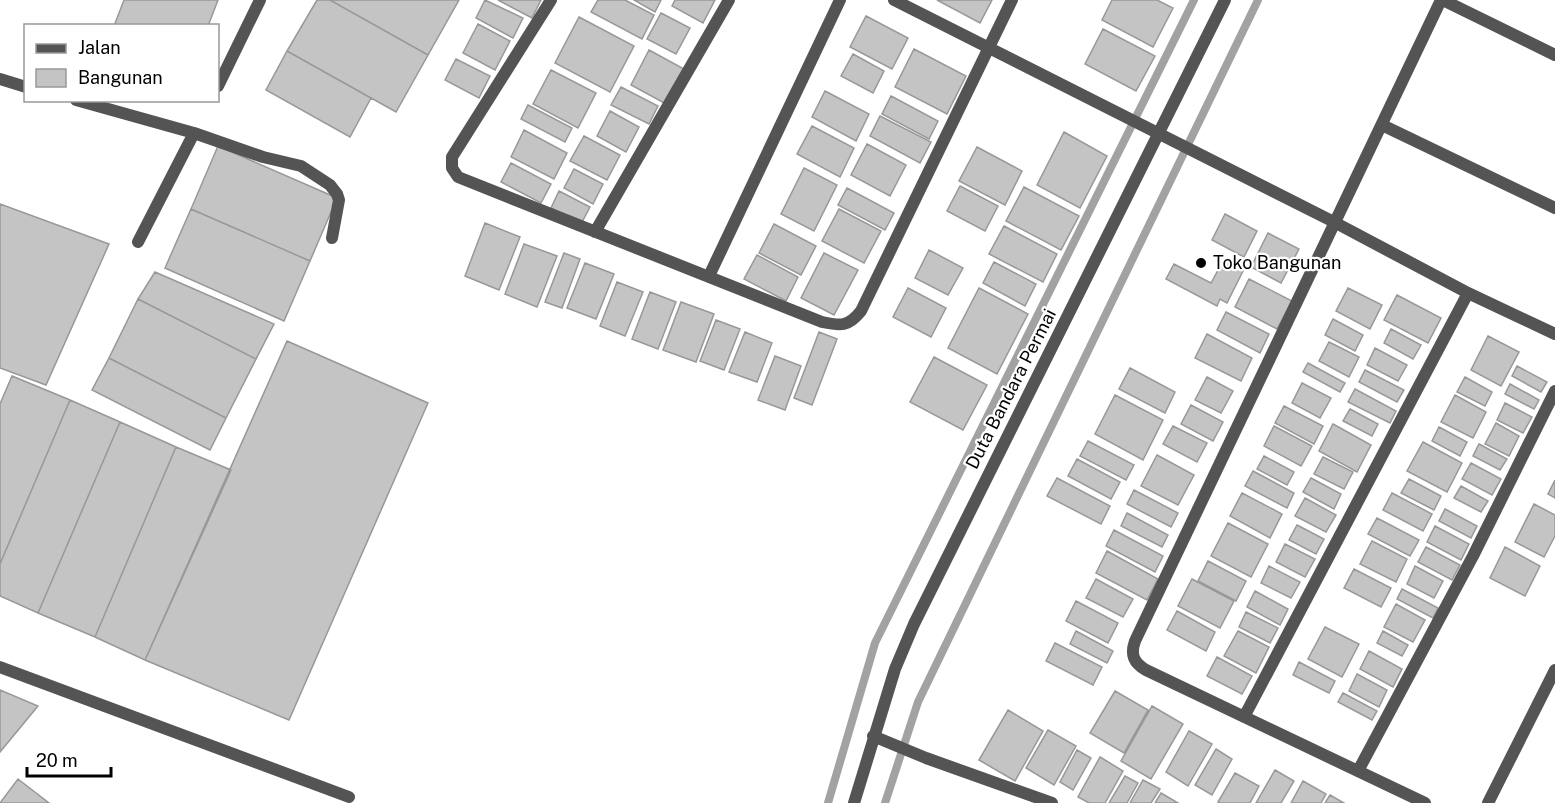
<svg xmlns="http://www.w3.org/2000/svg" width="1555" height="803" font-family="'Public Sans',sans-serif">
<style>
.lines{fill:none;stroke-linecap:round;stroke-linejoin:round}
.stream{stroke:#a2a2a2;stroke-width:8}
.building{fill:#c4c4c4;stroke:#989898;stroke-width:1.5}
.service{stroke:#545454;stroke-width:12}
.minor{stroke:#545454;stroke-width:12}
.poi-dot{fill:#000;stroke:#fff;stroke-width:2}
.labels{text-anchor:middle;stroke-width:4.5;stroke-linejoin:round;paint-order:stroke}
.poi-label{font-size:18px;fill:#000;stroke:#fff;text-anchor:start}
.street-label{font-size:18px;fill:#000;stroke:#fff}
</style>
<rect width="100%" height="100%" fill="#fff"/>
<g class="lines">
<path class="stream" d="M 828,803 L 875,643 L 1194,0
M 885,803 L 918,702 L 1258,0"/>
</g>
<path class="building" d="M 124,0 L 218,0 L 208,26 L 114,26 Z
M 317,0 L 330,0 L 428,55 L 396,112 L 287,51 Z
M 330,0 L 459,0 L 428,55 Z
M 485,0 L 523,18 L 513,38 L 476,18 Z
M 498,0 L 541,0 L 532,18 Z
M 598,0 L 625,0 L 654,15 L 642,39 L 591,12 Z
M 634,0 L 661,0 L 655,12 Z
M 675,0 L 715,0 L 703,23 L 672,6 Z
M 937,0 L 992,0 L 980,23 Z
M 1112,0 L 1157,0 L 1173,8 L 1153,47 L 1102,20 Z
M 661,13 L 690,28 L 676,54 L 647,39 Z
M 866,16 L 908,38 L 892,69 L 850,47 Z
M 579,17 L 634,46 L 610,92 L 555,63 Z
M 478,24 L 510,41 L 495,70 L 463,53 Z
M 1103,29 L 1155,56 L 1136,91 L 1085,64 Z
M 914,49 L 966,76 L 947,114 L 895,87 Z
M 649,50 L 684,69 L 666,104 L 631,85 Z
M 287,51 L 371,98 L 350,137 L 266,90 Z
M 853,54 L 884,71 L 873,93 L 841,76 Z
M 456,59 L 490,76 L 479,98 L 445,80 Z
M 551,70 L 596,93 L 578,128 L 533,104 Z
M 621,87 L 658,106 L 649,124 L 611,105 Z
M 825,91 L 869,114 L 856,141 L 812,117 Z
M 891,96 L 938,121 L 929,139 L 882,114 Z
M 528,105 L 572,128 L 565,142 L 521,119 Z
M 610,111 L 639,127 L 626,152 L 597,136 Z
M 880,116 L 931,142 L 920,163 L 870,136 Z
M 812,126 L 854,148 L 840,177 L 797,154 Z
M 524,130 L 567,153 L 554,179 L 511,157 Z
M 1064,132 L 1107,156 L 1080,208 L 1037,185 Z
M 584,136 L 620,155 L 607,180 L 570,161 Z
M 867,144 L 906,165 L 890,196 L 851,175 Z
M 218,146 L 337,198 L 310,261 L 191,209 Z
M 977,147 L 1022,171 L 1005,205 L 959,181 Z
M 511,163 L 551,184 L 541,203 L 501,182 Z
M 804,168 L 837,185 L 814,231 L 781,214 Z
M 574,169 L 603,184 L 593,204 L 564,188 Z
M 960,186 L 998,206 L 985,231 L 947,211 Z
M 1024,187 L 1079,216 L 1061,250 L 1006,221 Z
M 847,188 L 894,213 L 885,230 L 838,205 Z
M 559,191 L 590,207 L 581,224 L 551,208 Z
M 0,204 L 109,244 L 46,385 L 0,368 Z
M 191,209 L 310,261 L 284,321 L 165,268 Z
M 839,209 L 881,231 L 864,263 L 822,241 Z
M 1225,214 L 1257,231 L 1244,257 L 1212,240 Z
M 485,223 L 520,237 L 499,290 L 465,276 Z
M 774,224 L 816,246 L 801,275 L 759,253 Z
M 1004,226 L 1057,254 L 1043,282 L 989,254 Z
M 1268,233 L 1299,249 L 1281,283 L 1251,267 Z
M 524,244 L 557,256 L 537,307 L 505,294 Z
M 929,250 L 963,268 L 948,295 L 915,278 Z
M 564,253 L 580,259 L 562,308 L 545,302 Z
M 824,253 L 858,270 L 834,315 L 801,298 Z
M 757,255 L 798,277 L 786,301 L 744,279 Z
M 1224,259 L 1244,269 L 1227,303 L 1220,299 L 1217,306 L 1166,279 L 1174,264 L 1211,283 Z
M 994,262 L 1036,284 L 1025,306 L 983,283 Z
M 585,263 L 614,274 L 596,319 L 567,308 Z
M 155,272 L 274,324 L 256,359 L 138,299 Z
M 1249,279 L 1292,301 L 1277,329 L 1235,307 Z
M 617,282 L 643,292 L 625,336 L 600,326 Z
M 908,288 L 946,308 L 931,337 L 893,317 Z
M 979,288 L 1028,314 L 997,374 L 948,348 Z
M 1348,288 L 1382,305 L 1370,329 L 1336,311 Z
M 650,292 L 676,302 L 658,349 L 632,339 Z
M 1397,295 L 1441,318 L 1428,343 L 1384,320 Z
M 138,299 L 256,359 L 226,418 L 109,358 Z
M 681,302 L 714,314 L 696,362 L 663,350 Z
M 1226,312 L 1269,334 L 1260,353 L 1217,330 Z
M 1333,319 L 1363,335 L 1355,351 L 1325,335 Z
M 716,320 L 740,329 L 724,370 L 700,361 Z
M 1391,329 L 1421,345 L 1413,359 L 1384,343 Z
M 745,332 L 772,343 L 757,382 L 729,372 Z
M 819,332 L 837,339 L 812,405 L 794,398 Z
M 1207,334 L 1252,358 L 1241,381 L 1195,358 Z
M 1488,336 L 1519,352 L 1501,386 L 1471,370 Z
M 287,341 L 428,403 L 289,720 L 145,660 Z
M 1329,342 L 1359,357 L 1349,377 L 1319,361 Z
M 1375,348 L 1407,365 L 1398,381 L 1367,365 Z
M 775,356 L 801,366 L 785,410 L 758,400 Z
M 934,357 L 987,385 L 963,430 L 910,402 Z
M 109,358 L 226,418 L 210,450 L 92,390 Z
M 1308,363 L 1345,383 L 1340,392 L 1303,372 Z
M 1517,366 L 1547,382 L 1541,392 L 1512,376 Z
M 1130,368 L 1175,392 L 1165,413 L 1119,389 Z
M 1365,370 L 1404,390 L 1397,402 L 1359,382 Z
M 12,376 L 70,400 L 0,564 L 0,404 Z
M 1207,377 L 1233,391 L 1221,413 L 1195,400 Z
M 1465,377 L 1492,392 L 1485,406 L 1457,392 Z
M 1302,383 L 1331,398 L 1320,418 L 1292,403 Z
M 1510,384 L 1539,400 L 1534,409 L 1505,394 Z
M 1355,389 L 1396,411 L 1390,423 L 1348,402 Z
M 1115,395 L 1163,420 L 1143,460 L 1095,434 Z
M 1455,395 L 1486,412 L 1473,438 L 1441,422 Z
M 70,400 L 120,422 L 38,613 L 0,596 L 0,564 Z
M 1505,403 L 1532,417 L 1523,433 L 1497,420 Z
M 1191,405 L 1223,422 L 1213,441 L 1181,424 Z
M 1284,406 L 1323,426 L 1314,444 L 1275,423 Z
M 1350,409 L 1378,424 L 1372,436 L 1343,421 Z
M 120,422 L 176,447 L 95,637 L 38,613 Z
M 1496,423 L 1519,436 L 1509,456 L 1485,444 Z
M 1333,424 L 1371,445 L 1357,472 L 1319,451 Z
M 1173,426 L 1207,443 L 1197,462 L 1163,444 Z
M 1274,426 L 1312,446 L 1301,466 L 1264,446 Z
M 1439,427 L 1467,442 L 1460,456 L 1432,441 Z
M 1088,441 L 1134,465 L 1126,480 L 1080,456 Z
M 1423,442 L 1462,463 L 1447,492 L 1407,471 Z
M 1479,444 L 1507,459 L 1500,470 L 1473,456 Z
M 176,447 L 231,470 L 145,660 L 95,637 Z
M 1157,455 L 1194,475 L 1178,505 L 1141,486 Z
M 1264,456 L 1294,472 L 1287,485 L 1257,469 Z
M 1323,457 L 1353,472 L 1344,489 L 1314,474 Z
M 1077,459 L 1120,482 L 1111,499 L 1068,476 Z
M 1471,463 L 1501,479 L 1492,495 L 1462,479 Z
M 1253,471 L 1294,493 L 1287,508 L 1245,486 Z
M 1057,478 L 1110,506 L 1101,524 L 1047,496 Z
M 1311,478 L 1341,494 L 1334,509 L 1303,492 Z
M 1409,479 L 1441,496 L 1434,510 L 1401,493 Z
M 1555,480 L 1555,498 L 1548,494 Z
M 1461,486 L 1488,501 L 1481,512 L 1454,498 Z
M 1134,490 L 1178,513 L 1171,527 L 1127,504 Z
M 1242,493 L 1282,514 L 1270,538 L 1230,516 Z
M 1392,493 L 1432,514 L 1423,531 L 1383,510 Z
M 1305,498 L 1336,515 L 1326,532 L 1295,516 Z
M 1534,504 L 1555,515 L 1555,536 L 1544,557 L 1515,542 Z
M 1445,509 L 1477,526 L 1471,538 L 1439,521 Z
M 1127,513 L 1168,535 L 1162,547 L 1121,526 Z
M 1377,518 L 1419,540 L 1410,556 L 1368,534 Z
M 1228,523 L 1268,544 L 1251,577 L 1211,556 Z
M 1297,525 L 1324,539 L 1316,554 L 1289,540 Z
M 1435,526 L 1469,544 L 1461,560 L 1427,542 Z
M 1114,530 L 1163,556 L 1155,572 L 1106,546 Z
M 1372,541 L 1407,559 L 1396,582 L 1360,564 Z
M 1285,544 L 1315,559 L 1305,577 L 1276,562 Z
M 1426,547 L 1460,565 L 1452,580 L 1418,562 Z
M 1505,547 L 1540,566 L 1525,596 L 1490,578 Z
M 1107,551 L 1158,579 L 1147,600 L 1096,573 Z
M 1208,561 L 1246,581 L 1236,601 L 1198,581 Z
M 1269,566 L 1300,582 L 1291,598 L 1261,583 Z
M 1415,566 L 1443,581 L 1434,598 L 1407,584 Z
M 1354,569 L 1391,588 L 1381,607 L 1344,588 Z
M 1096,579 L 1133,599 L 1123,617 L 1086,598 Z
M 1192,579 L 1234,601 L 1220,628 L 1178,606 Z
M 1402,589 L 1438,608 L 1433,618 L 1397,599 Z
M 1255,591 L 1288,609 L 1280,625 L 1247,607 Z
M 1076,601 L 1118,623 L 1108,643 L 1066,621 Z
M 1396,604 L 1425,620 L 1413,642 L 1384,627 Z
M 1177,611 L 1215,632 L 1206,651 L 1167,630 Z
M 1246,612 L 1278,628 L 1270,643 L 1239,627 Z
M 1325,627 L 1359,644 L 1342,677 L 1308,659 Z
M 1076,631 L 1113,651 L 1107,663 L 1070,644 Z
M 1238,631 L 1269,647 L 1256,673 L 1224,656 Z
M 1383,631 L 1408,645 L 1402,656 L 1377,643 Z
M 1055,643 L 1102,667 L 1093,685 L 1046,661 Z
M 1369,651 L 1402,669 L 1393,687 L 1360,669 Z
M 1217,657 L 1252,676 L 1242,694 L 1207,676 Z
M 1299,662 L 1335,681 L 1329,693 L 1293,675 Z
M 1357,674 L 1387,690 L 1379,707 L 1349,691 Z
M 0,690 L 38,706 L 0,752 Z
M 1115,691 L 1148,710 L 1124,753 L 1090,733 Z
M 1343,693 L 1377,711 L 1372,720 L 1338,702 Z
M 1152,706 L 1183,724 L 1151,779 L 1121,761 Z
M 1008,710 L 1043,731 L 1015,781 L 979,760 Z
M 1048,730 L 1076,746 L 1054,785 L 1026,768 Z
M 1189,731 L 1212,744 L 1188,786 L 1166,772 Z
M 1216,749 L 1232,759 L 1212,795 L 1195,785 Z
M 1077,750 L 1091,758 L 1073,790 L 1060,782 Z
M 1100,757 L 1123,771 L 1105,803 L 1089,803 L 1078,797 Z
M 1275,770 L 1294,781 L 1281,803 L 1256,803 Z
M 1235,773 L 1259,786 L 1250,803 L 1220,803 L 1218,802 Z
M 1125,776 L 1138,783 L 1127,803 L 1109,803 Z
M 18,779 L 49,803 L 0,803 Z
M 1143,780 L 1160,789 L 1151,803 L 1130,803 Z
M 1303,781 L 1326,794 L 1321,803 L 1291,803 Z
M 1161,793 L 1178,803 L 1155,803 Z
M 1330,795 L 1344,803 L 1325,803 Z"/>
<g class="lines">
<path class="service" d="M 0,79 L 26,87
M 218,86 L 260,0
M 76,100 L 194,133 L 263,157 L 301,166 L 330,185 L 337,194 L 339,200 L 332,238
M 138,242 L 194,133"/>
<path class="minor" d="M 551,0 L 452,157 L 452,168 L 458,177 L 822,322 C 841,326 848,327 861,311 L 1012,0
M 894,0 L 1334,222 L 1468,293 L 1555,334
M 1443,0 L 1555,55
M 1382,125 L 1555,208
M 595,232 L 729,0
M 709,276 L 840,0
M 0,667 L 349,797
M 1244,717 L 1468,293
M 873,736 L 926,758 L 1052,803
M 1358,771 L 1473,556 L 1555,391
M 854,803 L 895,669 L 914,624 L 1225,0
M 1425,803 L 1146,670 C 1134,663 1130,655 1135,641 L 1441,0
M 1488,803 L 1555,670"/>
</g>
<circle class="poi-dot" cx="1201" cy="263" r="6"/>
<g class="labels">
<g class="poi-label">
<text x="1213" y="269">Toko Bangunan</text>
</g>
<g class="street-label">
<text transform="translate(1011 389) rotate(-63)" y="6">Duta Bandara Permai</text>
</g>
</g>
<rect x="24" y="24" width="195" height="78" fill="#ffffff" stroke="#999999" stroke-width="1.5"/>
<rect x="36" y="44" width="30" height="9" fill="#545454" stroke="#999999" stroke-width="1.5"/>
<text x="78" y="54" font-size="18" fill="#000000">Jalan</text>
<rect x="36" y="69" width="30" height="18" fill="#c4c4c4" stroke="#999999" stroke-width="1.5"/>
<text x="78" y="84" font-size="18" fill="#000000">Bangunan</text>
<path d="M27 767v9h84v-9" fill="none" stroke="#000000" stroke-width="3"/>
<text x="36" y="767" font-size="18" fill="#000000" stroke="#ffffff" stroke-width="4.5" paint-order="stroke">20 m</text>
</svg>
